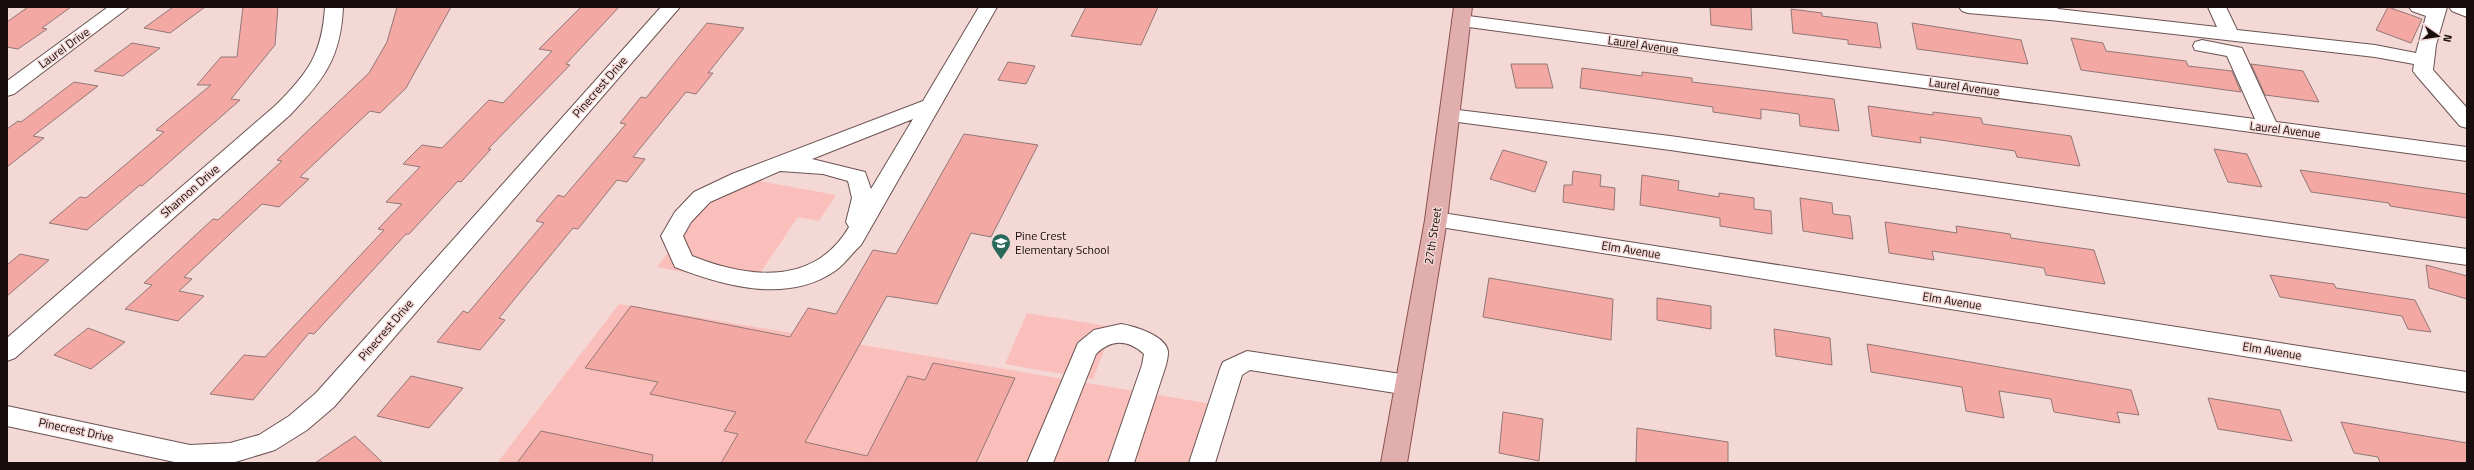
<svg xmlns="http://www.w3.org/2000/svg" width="2474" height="470" font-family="'Titillium Web',sans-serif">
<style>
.green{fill:#fbbfbb}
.building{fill:#f4a8a3;stroke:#917876}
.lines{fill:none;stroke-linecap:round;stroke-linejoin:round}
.minor-casing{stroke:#6a5351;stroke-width:2}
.major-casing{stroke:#8d5350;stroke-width:2}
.minor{fill:#fff;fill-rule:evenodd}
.major{fill:#e0aeac;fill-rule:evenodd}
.labels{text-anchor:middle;stroke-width:3;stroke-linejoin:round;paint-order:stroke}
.street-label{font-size:12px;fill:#170e0d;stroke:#f4d8d6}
.poi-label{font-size:12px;fill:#170e0d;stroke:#f4d8d6;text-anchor:start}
</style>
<rect width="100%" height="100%" fill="#f4d8d6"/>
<path class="green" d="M 726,175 L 836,195 L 819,221 L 798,217 L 752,285 L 657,267 Z
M 619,304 L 1230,407 L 1214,463 L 497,463 Z
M 1027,313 L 1113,327 L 1093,379 L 1005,364 Z"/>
<path class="building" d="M 28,7 L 71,7 L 42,28 L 47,29 L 18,49 L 7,47 L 7,22 Z
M 173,7 L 205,7 L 170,33 L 144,28 Z
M 243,7 L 278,7 L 275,45 L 231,99 L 240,100 L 142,186 L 140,185 L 87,230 L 49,223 L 80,197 L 86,198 L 164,132 L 156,130 L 211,85 L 197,85 L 221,57 L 237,57 Z
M 397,7 L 451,7 L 406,88 L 380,113 L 370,111 L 300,177 L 309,179 L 279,207 L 262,204 L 184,277 L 192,279 L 179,291 L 204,296 L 178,321 L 125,309 L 152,285 L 144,283 L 213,219 L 218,220 L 282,161 L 277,160 L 369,73 L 387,42 Z
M 581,7 L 619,7 L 566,64 L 570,65 L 488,149 L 491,149 L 461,182 L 458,181 L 409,234 L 406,234 L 314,334 L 309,333 L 253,400 L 210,394 L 244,355 L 265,357 L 384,230 L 378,229 L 402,204 L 386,202 L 420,167 L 403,164 L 422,145 L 442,148 L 489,100 L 503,103 L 552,51 L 539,49 Z
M 1086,7 L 1158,7 L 1141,45 L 1071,36 Z
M 1710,7 L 1751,7 L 1752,30 L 1711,25 Z
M 2388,7 L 2422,19 L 2411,43 L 2376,30 Z
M 1791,9 L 1822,13 L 1822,16 L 1877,23 L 1881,48 L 1848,44 L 1848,40 L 1793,33 Z
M 707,23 L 744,28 L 708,73 L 713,73 L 696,94 L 686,92 L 633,157 L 645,159 L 627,182 L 617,180 L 578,229 L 573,228 L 499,318 L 505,320 L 480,350 L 437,342 L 463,311 L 468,313 L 544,223 L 536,221 L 558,195 L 564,197 L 626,124 L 620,123 L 641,97 L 646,98 Z
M 1912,23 L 2021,40 L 2028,64 L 1917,49 Z
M 2071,38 L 2103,43 L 2106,51 L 2186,61 L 2188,66 L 2232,71 L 2241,92 L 2081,70 Z
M 132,43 L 160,48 L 123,76 L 94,71 Z
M 1008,62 L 1035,66 L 1026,84 L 998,80 Z
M 1511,64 L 1547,64 L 1553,88 L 1516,88 Z
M 2251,64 L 2303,71 L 2319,102 L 2265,95 Z
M 1582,68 L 1642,76 L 1642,72 L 1692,78 L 1692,82 L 1834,99 L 1839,131 L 1800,126 L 1799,114 L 1761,109 L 1761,119 L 1713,112 L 1713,107 L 1580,88 Z
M 74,82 L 98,86 L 33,136 L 44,138 L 7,167 L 7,129 L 18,121 L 21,122 Z
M 1868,106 L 1933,115 L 1933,112 L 1981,118 L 1983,124 L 2071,136 L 2080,166 L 2017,157 L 2015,151 L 1920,137 L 1921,143 L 1872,136 Z
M 964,134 L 1038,145 L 991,237 L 971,233 L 937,304 L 887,296 L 805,442 L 867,456 L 908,376 L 925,380 L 933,363 L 1015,378 L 976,463 L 721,463 L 738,434 L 724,431 L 736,412 L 650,394 L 658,382 L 585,368 L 631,306 L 790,337 L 808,308 L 836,314 L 873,250 L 896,254 Z
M 2214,149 L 2247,154 L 2262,187 L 2228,182 Z
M 1503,150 L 1547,162 L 1535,192 L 1490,179 Z
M 2300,170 L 2467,194 L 2467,218 L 2390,206 L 2389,203 L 2311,192 Z
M 1573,171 L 1601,175 L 1600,186 L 1615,188 L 1614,210 L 1563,202 L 1564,185 L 1572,185 Z
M 1642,175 L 1679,181 L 1678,190 L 1719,197 L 1719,193 L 1754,198 L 1754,209 L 1771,211 L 1772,234 L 1720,226 L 1720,218 L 1640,205 Z
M 1800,198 L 1832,203 L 1833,214 L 1850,216 L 1853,239 L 1803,231 Z
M 1885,222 L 1957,233 L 1956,226 L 2010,234 L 2011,238 L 2094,250 L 2105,284 L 2046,275 L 2044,268 L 1932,251 L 1934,260 L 1889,253 Z
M 20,254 L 49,260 L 7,296 L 7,265 Z
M 2426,265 L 2467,276 L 2467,299 L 2429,288 Z
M 2270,275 L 2334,284 L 2336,288 L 2415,300 L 2431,332 L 2408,329 L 2402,316 L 2280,297 Z
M 1489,278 L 1613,299 L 1611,340 L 1483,317 Z
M 1657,298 L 1711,306 L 1711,329 L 1657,320 Z
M 88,328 L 125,342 L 91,369 L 54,355 Z
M 1774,329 L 1830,338 L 1832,365 L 1776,356 Z
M 1867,344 L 2131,390 L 2139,415 L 2117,412 L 2120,423 L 2054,412 L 2051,399 L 1999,391 L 2004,418 L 1966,411 L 1962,387 L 1871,372 Z
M 411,376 L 463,388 L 429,428 L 377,416 Z
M 2208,398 L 2280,410 L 2292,441 L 2218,429 Z
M 1503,412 L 1543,419 L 1539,461 L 1499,453 Z
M 2341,422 L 2467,443 L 2467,463 L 2380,463 L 2378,457 L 2354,453 Z
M 1637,428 L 1728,442 L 1728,463 L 1636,463 Z
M 541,431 L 653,455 L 652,463 L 517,463 Z
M 355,436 L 383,463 L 315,463 Z"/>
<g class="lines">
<defs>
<path id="minor" d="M 108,7 L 129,7 L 14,94 L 7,96 L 7,81 Z
M 325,7 L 343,7 C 341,57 324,80 290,115 L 15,358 L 7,361 L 7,338 L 276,105 C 308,73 322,54 325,7 Z
M 661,7 L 680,7 L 334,407 L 307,430 L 275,450 L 232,463 L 179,463 L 7,426 L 7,406 L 190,445 L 230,443 L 259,435 L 289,416 L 316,393 Z
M 979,7 L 997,7 L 861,245 C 852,253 845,264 835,271 C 787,304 724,286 675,267 L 661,236 L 675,212 L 694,192 L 732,174 L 923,101 ZM 913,119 L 871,189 L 865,172 L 812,159 ZM 780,171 L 823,174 L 848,181 L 852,198 L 846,222 L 849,227 C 814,287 747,278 692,256 L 683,236 L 691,222 L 710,202 Z
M 1959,7 L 2057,7 L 2058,9 L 2217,27 L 2208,7 L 2226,7 L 2237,30 L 2375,45 L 2416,53 L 2426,16 L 2412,11 L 2409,7 L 2447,7 L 2436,45 L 2433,70 L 2467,108 L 2467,128 L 2460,126 L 2416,75 L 2413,71 L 2414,64 L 2375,57 L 2050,20 L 1968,13 L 1962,11 Z
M 2449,7 L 2467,7 L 2467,17 L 2452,11 Z
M 1461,15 L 2255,119 L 2227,56 L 2195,50 L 2193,46 L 2195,42 L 2202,40 L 2242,48 L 2276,122 L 2467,147 L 2467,161 L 1454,25 L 1452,21 L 1454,17 Z
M 1450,109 L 1670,136 L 2467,249 L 2467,265 L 1670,150 L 1443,120 L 1440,115 L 1443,110 Z
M 1436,212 L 2467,372 L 2467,392 L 1428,225 L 1425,220 L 1428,215 Z
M 1121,324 C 1134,326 1167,336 1168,352 C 1168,356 1167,361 1166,365 L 1134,463 L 1108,463 L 1142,365 L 1144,354 C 1128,339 1111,339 1096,354 L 1053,463 L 1027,463 L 1078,343 L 1094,330 Z
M 1247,351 L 1408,375 L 1417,378 L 1420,385 L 1417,392 L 1408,395 L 1250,370 L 1242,375 L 1215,463 L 1189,463 L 1220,369 L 1223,362 Z"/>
<path id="major" d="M 1454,7 L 1472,7 L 1447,220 L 1407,463 L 1381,463 L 1425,220 Z"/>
</defs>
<use href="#minor" class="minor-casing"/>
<use href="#major" class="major-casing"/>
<use href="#minor" class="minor"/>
<use href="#major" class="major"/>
</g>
<defs>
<symbol id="school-pin" viewBox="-11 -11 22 30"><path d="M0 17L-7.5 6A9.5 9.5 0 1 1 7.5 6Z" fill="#286959" stroke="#f4d8d6"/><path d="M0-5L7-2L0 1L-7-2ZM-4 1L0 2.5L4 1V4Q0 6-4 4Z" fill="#fff"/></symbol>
</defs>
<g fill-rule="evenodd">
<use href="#school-pin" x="990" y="232" width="22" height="30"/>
</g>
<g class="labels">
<g class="street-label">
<text transform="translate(1643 45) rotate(8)" y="4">Laurel Avenue</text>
<text transform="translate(64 48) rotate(-36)" y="4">Laurel Drive</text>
<text transform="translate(600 87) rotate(-49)" y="4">Pinecrest Drive</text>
<text transform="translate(1964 87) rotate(8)" y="4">Laurel Avenue</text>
<text transform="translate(2285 130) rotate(7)" y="4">Laurel Avenue</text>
<text transform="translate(190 191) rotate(-41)" y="4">Shannon Drive</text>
<text transform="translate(1433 236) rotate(-81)" y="4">27th Street</text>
<text transform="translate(1631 250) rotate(9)" y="4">Elm Avenue</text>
<text transform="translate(1952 301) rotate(9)" y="4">Elm Avenue</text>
<text transform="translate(386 330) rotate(-49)" y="4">Pinecrest Drive</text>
<text transform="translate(2272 351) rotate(9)" y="4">Elm Avenue</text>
<text transform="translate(76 430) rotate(12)" y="4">Pinecrest Drive</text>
</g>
<g class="poi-label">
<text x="1015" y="240">Pine Crest<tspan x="1015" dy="14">Elementary School</tspan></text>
</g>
</g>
<rect width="2474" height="470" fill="none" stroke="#170e0d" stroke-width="16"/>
<g transform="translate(2438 36) rotate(103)" stroke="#f4d8d6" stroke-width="3" paint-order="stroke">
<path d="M0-3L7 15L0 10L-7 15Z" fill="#170e0d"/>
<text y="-6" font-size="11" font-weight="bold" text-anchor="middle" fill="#170e0d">N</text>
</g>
</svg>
